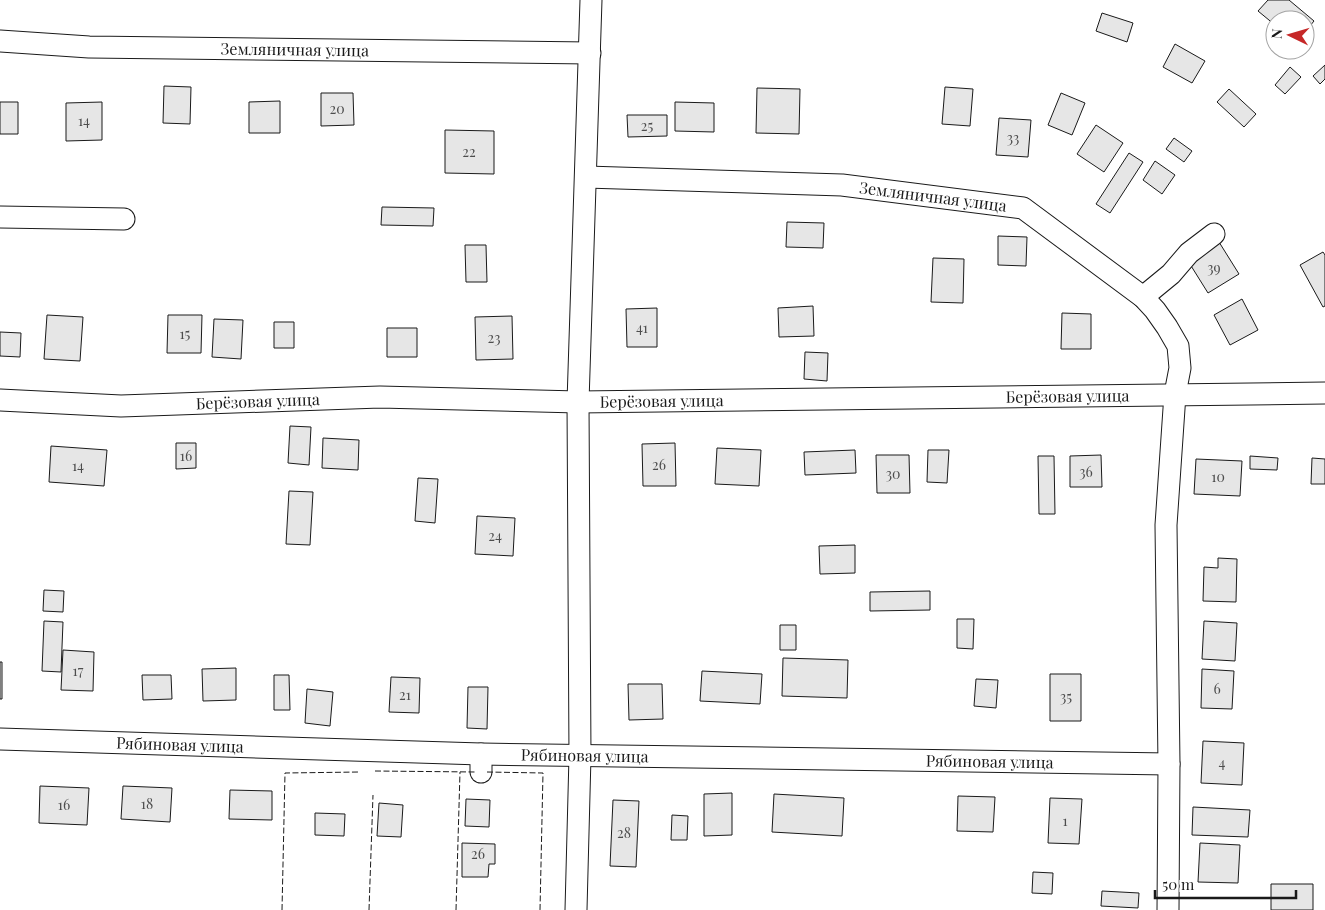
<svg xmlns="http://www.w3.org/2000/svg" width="1325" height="910" font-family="'Playfair Display',serif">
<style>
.building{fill:#e6e6e6;stroke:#1a1a1a}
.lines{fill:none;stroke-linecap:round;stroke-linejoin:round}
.minor-casing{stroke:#1a1a1a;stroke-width:23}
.minor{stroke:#fff;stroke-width:21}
.fence{stroke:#1a1a1a;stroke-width:1;stroke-dasharray:6 2.5;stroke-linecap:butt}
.labels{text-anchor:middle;stroke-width:4;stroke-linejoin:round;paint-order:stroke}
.number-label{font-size:14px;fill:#4d4d4d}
.street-label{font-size:16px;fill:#1a1a1a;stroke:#fff}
</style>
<rect width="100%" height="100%" fill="#fff"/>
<path class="building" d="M 1268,0 L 1289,0 L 1314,21 L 1305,32 L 1305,20 L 1275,20 L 1275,25 L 1258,11 Z
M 1102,13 L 1133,23 L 1127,42 L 1096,31 Z
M 1175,44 L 1205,61 L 1192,83 L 1163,67 Z
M 1325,65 L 1325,79 L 1320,84 L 1313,76 Z
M 1290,67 L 1301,77 L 1285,94 L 1275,85 Z
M 164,86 L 191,87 L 190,124 L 163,123 Z
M 945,87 L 973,89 L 970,126 L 942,124 Z
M 757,88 L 800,89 L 799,134 L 756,133 Z
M 1229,89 L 1256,114 L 1244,127 L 1217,102 Z
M 321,93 L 353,93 L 354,125 L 321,126 Z
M 1061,93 L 1085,103 L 1072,135 L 1048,125 Z
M 280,101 L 280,133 L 249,133 L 249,102 Z
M 0,102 L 18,102 L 18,134 L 0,134 Z
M 102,102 L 102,140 L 66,141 L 66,103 Z
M 675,102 L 714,103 L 714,132 L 675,131 Z
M 627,115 L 667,115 L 667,136 L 628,137 Z
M 999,118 L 1031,120 L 1028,157 L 996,155 Z
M 1096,125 L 1123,143 L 1104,172 L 1077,154 Z
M 445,130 L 494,131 L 494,174 L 445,173 Z
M 1174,138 L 1192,151 L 1184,162 L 1166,149 Z
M 1129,153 L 1143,162 L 1110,213 L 1096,204 Z
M 1155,161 L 1175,175 L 1162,194 L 1143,180 Z
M 382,207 L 434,208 L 433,226 L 381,225 Z
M 787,222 L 824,223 L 823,248 L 786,247 Z
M 998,236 L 1027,237 L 1026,266 L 998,265 Z
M 1219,242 L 1239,274 L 1208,293 L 1188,261 Z
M 465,245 L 486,245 L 487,282 L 466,282 Z
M 1323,252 L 1325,255 L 1325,306 L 1323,307 L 1300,265 Z
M 933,258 L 964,259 L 963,303 L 931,302 Z
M 1242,299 L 1258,330 L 1230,345 L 1214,315 Z
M 813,306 L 814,336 L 779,337 L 778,308 Z
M 657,308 L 657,347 L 627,347 L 626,309 Z
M 1062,313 L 1091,314 L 1091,349 L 1061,349 Z
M 47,315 L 83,317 L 80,361 L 44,359 Z
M 168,315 L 202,315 L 201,353 L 167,353 Z
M 512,316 L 513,359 L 476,360 L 475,317 Z
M 214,319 L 243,320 L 241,359 L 212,357 Z
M 274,322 L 294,322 L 294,348 L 274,348 Z
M 387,328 L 417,328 L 417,357 L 387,357 Z
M 0,332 L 21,333 L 20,357 L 0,356 Z
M 805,352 L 828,353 L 827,381 L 804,379 Z
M 290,426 L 311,427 L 309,465 L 288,463 Z
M 323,438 L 359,440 L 358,470 L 322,468 Z
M 176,443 L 196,443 L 196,468 L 176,469 Z
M 675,443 L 676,486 L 643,486 L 642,444 Z
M 51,446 L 107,450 L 104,486 L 49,482 Z
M 717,448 L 761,450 L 759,486 L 715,484 Z
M 855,450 L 856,473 L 805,475 L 804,452 Z
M 928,450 L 949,450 L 947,483 L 927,482 Z
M 876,455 L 909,455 L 910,493 L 877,493 Z
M 1101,455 L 1102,487 L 1070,487 L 1070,456 Z
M 1038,456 L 1054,456 L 1055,514 L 1039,514 Z
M 1250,456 L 1278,458 L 1277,470 L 1250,469 Z
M 1312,458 L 1325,459 L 1325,484 L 1311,484 Z
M 1196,459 L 1242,461 L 1240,496 L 1194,494 Z
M 418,478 L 438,479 L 435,523 L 415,521 Z
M 289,491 L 313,492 L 310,545 L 286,544 Z
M 477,516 L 515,518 L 513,556 L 475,554 Z
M 855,545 L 855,573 L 820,574 L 819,546 Z
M 1218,558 L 1237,559 L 1236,602 L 1203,601 L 1204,567 L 1218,568 Z
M 44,590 L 64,591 L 63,612 L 43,611 Z
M 930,591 L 930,610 L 870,611 L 870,592 Z
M 957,619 L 974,619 L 973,649 L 957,648 Z
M 44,621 L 63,622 L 61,672 L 42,671 Z
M 1204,621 L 1237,623 L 1235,661 L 1202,659 Z
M 780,625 L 796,625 L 796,650 L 780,650 Z
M 63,650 L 94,652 L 93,691 L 61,690 Z
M 783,658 L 848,660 L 847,698 L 782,696 Z
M 0,662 L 2,662 L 2,699 L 0,699 Z
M 236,668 L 236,700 L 203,701 L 202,669 Z
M 1202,669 L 1234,671 L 1232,709 L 1201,708 Z
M 702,671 L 762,674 L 760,704 L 700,701 Z
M 1050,674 L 1081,674 L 1081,721 L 1050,721 Z
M 142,675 L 171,675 L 172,699 L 143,700 Z
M 274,675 L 289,675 L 290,710 L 274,710 Z
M 391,677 L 420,678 L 419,713 L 389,712 Z
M 976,679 L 998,680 L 996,708 L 974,706 Z
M 628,684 L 662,684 L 663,719 L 629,720 Z
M 468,687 L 488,687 L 487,729 L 467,728 Z
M 307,689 L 333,692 L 330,726 L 305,723 Z
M 1203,741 L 1244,743 L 1242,785 L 1201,783 Z
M 40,786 L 89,788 L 87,825 L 39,823 Z
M 123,786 L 172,788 L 170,822 L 121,819 Z
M 230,790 L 272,791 L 272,820 L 229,819 Z
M 732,793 L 732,835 L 704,836 L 704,794 Z
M 774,794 L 844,798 L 842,836 L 772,832 Z
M 958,796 L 995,797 L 993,832 L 957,831 Z
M 1050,798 L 1082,799 L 1079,844 L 1048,843 Z
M 466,799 L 490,800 L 489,827 L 465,826 Z
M 613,800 L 639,801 L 636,867 L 610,866 Z
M 379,803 L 403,805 L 401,837 L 377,836 Z
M 1193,807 L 1250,810 L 1248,837 L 1192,835 Z
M 315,813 L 345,814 L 344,836 L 315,835 Z
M 672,815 L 688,816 L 687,840 L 671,840 Z
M 462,843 L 495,844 L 495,864 L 489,864 L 488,877 L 462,877 Z
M 1200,843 L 1240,845 L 1238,883 L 1198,882 Z
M 1033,872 L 1053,873 L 1052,894 L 1032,893 Z
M 1271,884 L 1313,884 L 1313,910 L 1271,910 Z
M 1102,891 L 1139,893 L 1138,908 L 1101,906 Z"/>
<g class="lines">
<defs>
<g id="minor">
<path id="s1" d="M 0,41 L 89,47 L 590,53"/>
<path id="s2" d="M 586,177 L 842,185 L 1023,208 L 1143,297 L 1155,310 L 1167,327 L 1178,346 L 1180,368 L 1175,394 L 1166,525 L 1169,764 L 1168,910"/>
<path d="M 0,217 L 124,219"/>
<path d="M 1143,297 L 1171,274 L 1189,253 L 1214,234"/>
<path id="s3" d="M 0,400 L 121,406 L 380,397 L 578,402 L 1325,393"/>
<path id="s4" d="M 0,739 L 481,754 L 1169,764"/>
<path d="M 481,772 L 481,754"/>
<path d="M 576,910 L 580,756 L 578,402 L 591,0"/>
</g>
</defs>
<use href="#minor" class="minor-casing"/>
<use href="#minor" class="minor"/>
<path class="fence" d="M 375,771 L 475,772
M 487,772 L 543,773 L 540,910
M 282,910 L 285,773 L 360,772
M 369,910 L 373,795
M 456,910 L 460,772"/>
</g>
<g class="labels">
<g class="number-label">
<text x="337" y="114">20</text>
<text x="84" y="126">14</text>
<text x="647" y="131">25</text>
<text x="1013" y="143">33</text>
<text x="469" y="157">22</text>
<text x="1214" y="273">39</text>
<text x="642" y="333">41</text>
<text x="185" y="339">15</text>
<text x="494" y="343">23</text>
<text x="186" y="461">16</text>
<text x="659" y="470">26</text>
<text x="78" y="471">14</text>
<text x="1086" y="477">36</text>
<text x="893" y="479">30</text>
<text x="1218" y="482">10</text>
<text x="495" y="541">24</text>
<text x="78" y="676">17</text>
<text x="1217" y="694">6</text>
<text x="405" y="700">21</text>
<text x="1066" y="702">35</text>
<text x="1222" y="768">4</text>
<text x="147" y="809">18</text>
<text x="64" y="810">16</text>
<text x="1065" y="826">1</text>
<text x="624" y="838">28</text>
<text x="478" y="859">26</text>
</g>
<g class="street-label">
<text dy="6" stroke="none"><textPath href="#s1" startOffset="295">Земляничная улица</textPath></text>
<text dy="6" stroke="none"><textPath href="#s2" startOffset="348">Земляничная улица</textPath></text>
<text dy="6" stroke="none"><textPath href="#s3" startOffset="1068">Берёзовая улица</textPath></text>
<text dy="6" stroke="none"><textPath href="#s3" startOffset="662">Берёзовая улица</textPath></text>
<text dy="6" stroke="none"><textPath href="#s3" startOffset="258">Берёзовая улица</textPath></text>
<text dy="6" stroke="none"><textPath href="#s4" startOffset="180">Рябиновая улица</textPath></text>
<text dy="6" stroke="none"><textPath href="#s4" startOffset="585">Рябиновая улица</textPath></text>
<text dy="6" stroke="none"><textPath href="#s4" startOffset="990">Рябиновая улица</textPath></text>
</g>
</g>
<g transform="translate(1290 35) rotate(275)"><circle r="24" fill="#ffffff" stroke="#a3a3a3"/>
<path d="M0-4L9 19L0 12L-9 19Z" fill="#c62828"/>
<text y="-8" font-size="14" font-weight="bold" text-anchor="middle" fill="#1a1a1a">N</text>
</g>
<path d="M1155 890v8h141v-8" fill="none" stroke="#1a1a1a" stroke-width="2.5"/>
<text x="1162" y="890" font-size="15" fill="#1a1a1a" stroke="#ffffff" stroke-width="4" paint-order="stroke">50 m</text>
</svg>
